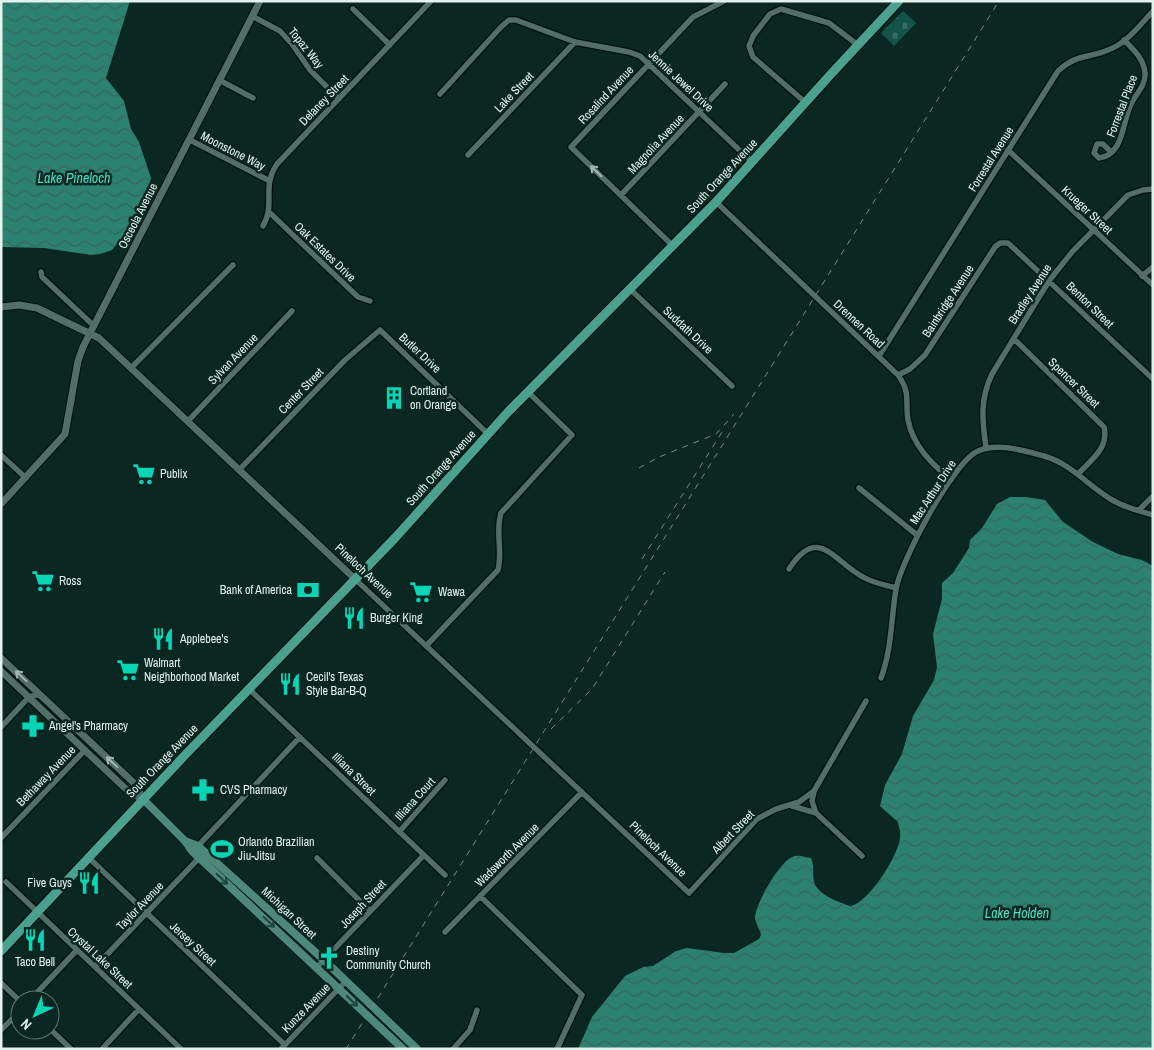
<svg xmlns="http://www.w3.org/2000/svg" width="1154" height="1050" font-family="'Archivo Narrow',sans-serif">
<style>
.cemetery{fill:url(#cemetery-stones)}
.water{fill:url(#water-waves)}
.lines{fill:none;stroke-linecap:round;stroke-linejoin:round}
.minor-casing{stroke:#00100b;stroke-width:8}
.tertiary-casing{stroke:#00100b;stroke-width:9}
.secondary-casing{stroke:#00100b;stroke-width:9}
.primary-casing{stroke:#00100b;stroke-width:11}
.minor{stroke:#516e67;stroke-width:5.5}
.tertiary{stroke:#516e67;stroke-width:7}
.secondary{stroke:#4e887b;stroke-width:8}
.primary{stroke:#4ba18f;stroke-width:9}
.rail{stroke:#748a85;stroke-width:1;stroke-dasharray:6 6;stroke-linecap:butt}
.oneway{stroke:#a1b7b1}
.oneway2{stroke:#1e443c}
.labels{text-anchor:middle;stroke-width:5;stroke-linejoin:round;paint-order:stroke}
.street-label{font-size:12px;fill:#e2f2ed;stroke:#0a2721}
.poi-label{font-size:12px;fill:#e2f2ed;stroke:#0a2721;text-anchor:start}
.water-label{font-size:14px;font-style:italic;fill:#44e1c3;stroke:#0a2721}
</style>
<defs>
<pattern id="cemetery-stones" width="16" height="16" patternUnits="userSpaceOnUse" patternTransform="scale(1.25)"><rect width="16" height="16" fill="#145347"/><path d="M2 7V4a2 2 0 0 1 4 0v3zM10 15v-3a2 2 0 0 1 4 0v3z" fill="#366c62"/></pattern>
<pattern id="water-waves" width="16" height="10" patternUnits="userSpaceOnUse" patternTransform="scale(1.25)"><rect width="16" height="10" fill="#2c816f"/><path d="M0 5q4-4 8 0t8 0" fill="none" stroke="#37685d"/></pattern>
</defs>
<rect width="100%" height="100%" fill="#0a2721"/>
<path class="cemetery" d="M 903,11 L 916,23 L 894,46 L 881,33 Z"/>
<path class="water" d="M 1,1 L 130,1 L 106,78 L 124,101 L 131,129 L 139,142 L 151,178 L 147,194 L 131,227 L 112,250 L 100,254 L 91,255 L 44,248 L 1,247 Z
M 1010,497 L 1026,497 L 1045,500 L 1063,522 L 1093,542 L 1118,554 L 1142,560 L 1153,566 L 1153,1049 L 578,1049 L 592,1017 L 625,976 L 643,967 L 653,966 L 676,951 L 687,948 L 724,953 L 734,953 L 759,939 L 761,935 C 760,929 755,923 755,917 C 756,903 779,863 792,857 C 798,854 804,857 811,858 C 815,867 812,874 814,882 C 818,895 840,903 851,906 C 869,902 898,856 900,838 C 901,833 899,828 898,822 L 880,806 L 885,785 L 902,754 L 913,716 L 934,680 L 937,667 L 933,634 L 942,599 L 942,583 L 953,573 L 969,548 L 970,540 L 982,528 L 997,504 Z"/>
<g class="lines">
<defs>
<path id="minor" d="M 353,9 L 390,45
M 252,16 L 280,31 L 292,44 L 310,70 L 339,99
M 219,80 L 253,98
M 440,94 L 501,27 L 509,20 L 516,20 L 575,42 L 629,52 L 640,56 L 752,162
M 805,102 L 753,57 L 749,46 L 753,36 L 770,14 L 781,9 L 829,23 L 858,45
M 190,140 L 268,180
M 1008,150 L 1153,285
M 1111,152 L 1103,144 L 1097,144 L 1094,153 L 1099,158 C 1124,155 1122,122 1131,104 C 1136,94 1146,85 1145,73 C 1144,59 1133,49 1124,40
M 468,155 L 575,42
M 621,195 L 725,84
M 716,202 L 898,375 C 911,393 905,401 908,420 C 913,446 932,464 951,480
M 269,212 L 358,297 L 370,301
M 263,226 C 276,204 261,188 277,164 L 431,1
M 673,246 L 571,147 L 693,17 L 724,1
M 41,272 L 42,277 L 94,326
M 1142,276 L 1153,267
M 630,289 L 732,386
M 1014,339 L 1104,427 C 1109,448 1092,459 1078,474
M 879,356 L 1058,71 C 1078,53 1087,59 1108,50 C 1127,43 1140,25 1153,11
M 131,368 L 233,265
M 898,375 L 910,369 L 925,355 L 995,247 L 1000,243 L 1008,243 L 1153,379
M 188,421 L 292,311
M 986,447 C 982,420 980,399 992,374 L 1049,281 L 1072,252 L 1128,195 L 1143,190 L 1153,189
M 1,455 L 26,478
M 239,470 L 345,360 L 380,330 L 488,434
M 859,488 L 917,535
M 1139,510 L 1153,496
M 789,569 C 818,524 833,561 863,577 C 873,583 885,585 896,588
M 355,579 L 689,893 L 757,819 L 776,809 L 799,802 L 814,791 L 866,701
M 426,646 L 498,570 C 503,551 495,532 501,513 L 572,435 L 528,392
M 881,678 C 892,648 891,619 896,589 C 901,561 953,462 978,451 C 997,442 1025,451 1044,456 C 1072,464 1089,487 1114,501 C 1126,508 1140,511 1153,515
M 248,688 L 445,875
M 1,727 L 29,697 L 40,694
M 814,792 L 812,801 L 816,813
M 792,806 L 816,813 L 862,856
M 399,832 L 445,780
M 1,838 L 85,750
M 198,846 L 300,737
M 88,857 L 285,1045
M 317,858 L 370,911
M 6,882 L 181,1049
M 480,896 L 582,995 L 557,1049
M 445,932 L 582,792
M 95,967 L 199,858
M 317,967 L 424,855
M 1,983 L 20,1001
M 30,1000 L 77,950
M 50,1029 L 71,1049
M 1,1030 L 20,1011
M 102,1049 L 139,1009
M 281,1049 L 346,981
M 453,1049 L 470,1030 L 477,1010"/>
<path id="tertiary" d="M 1,307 L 19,305 L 37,308 L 99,338 L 355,579
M 1,504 L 65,434 L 78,361 L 83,347 L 260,1
M 1,658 L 135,784 L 143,799
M 1,671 L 128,791 L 142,799"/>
<path id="secondary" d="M 143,799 L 185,841 L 192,851 L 403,1049
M 185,841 L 198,846 L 324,960 L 417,1049"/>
<path id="primary" d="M 1,951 L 186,754 L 395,538 L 508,412 L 716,202 L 831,74 L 899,1"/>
</defs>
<use href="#minor" class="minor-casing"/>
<use href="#tertiary" class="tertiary-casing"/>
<use href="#secondary" class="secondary-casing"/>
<use href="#primary" class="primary-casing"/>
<use href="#minor" class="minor"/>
<use href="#tertiary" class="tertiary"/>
<use href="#secondary" class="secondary"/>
<use href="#primary" class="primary"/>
<path class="rail" d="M 639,468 L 659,457 L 716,434 L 734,414
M 642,559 L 724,429
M 551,729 L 592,689 L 665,572
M 346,1049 L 999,1"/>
</g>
<defs><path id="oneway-shaft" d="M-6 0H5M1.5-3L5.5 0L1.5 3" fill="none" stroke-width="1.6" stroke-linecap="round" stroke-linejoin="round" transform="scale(1.25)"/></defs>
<g class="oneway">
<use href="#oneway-shaft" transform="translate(596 171) rotate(-136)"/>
<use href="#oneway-shaft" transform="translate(21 676) rotate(-137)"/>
<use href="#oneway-shaft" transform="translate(112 762) rotate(-137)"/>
</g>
<g class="oneway2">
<use href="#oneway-shaft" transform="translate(222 879) rotate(43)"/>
<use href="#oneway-shaft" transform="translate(269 922) rotate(43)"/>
<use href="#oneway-shaft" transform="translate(352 1001) rotate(45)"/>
</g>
<defs>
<symbol id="building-bare" viewBox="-9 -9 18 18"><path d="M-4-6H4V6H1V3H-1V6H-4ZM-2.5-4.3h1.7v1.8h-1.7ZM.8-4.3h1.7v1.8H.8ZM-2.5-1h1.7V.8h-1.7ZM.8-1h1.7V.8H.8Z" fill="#08d5b5" stroke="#0a2721" stroke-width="2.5" paint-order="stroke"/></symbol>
<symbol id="supermarket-bare" viewBox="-9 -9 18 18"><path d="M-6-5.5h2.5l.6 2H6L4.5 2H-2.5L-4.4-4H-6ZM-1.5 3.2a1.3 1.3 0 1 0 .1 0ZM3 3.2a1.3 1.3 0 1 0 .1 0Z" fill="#08d5b5" stroke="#0a2721" stroke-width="2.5" paint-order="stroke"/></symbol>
<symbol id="bank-bare" viewBox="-9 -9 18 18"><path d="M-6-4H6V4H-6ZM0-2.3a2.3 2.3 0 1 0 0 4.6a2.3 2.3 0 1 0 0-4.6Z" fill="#08d5b5" stroke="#0a2721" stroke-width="2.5" paint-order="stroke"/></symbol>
<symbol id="restaurant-bare" viewBox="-9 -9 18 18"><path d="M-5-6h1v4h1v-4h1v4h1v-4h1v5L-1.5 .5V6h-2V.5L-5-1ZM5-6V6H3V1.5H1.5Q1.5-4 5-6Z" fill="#08d5b5" stroke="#0a2721" stroke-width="2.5" paint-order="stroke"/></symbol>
<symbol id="pharmacy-bare" viewBox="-9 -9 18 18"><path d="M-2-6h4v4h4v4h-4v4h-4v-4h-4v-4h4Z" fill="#08d5b5" stroke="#0a2721" stroke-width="2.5" paint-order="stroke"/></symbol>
<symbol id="stadium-bare" viewBox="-9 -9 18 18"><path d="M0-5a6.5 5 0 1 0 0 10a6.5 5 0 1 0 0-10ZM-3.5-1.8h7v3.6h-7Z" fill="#08d5b5" stroke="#0a2721" stroke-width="2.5" paint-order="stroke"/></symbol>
<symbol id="church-bare" viewBox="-9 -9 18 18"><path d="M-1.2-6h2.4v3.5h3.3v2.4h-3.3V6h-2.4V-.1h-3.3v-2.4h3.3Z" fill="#08d5b5" stroke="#0a2721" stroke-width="2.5" paint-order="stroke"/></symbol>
</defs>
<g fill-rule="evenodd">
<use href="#building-bare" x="378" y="382" width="32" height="32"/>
<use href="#supermarket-bare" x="128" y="458" width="32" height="32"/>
<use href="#supermarket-bare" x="27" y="565" width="32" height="32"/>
<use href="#bank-bare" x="292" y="574" width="32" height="32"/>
<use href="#supermarket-bare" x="405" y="576" width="32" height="32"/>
<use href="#restaurant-bare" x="338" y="602" width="32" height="32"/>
<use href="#restaurant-bare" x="147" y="623" width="32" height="32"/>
<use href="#supermarket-bare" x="112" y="654" width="32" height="32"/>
<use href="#restaurant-bare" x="274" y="668" width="32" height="32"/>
<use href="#pharmacy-bare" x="17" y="710" width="32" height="32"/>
<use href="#pharmacy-bare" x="187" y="774" width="32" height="32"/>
<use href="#stadium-bare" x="206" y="833" width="32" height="32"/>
<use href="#restaurant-bare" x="73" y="867" width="32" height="32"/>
<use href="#restaurant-bare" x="19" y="924" width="32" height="32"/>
<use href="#church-bare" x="313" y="942" width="32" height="32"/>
</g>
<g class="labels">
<g class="street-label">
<text transform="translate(306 48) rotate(51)" y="4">Topaz Way</text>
<text transform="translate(681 81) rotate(43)" y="4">Jennie Jewel Drive</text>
<text transform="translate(514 92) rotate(-46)" y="4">Lake Street</text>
<text transform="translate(606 95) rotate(-47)" y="4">Rosalind Avenue</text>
<text transform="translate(324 100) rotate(-46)" y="4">Delaney Street</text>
<text transform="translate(1122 106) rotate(-69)" y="4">Forrestal Place</text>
<text transform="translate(656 144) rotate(-47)" y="4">Magnolia Avenue</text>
<text transform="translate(233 151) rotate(27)" y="4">Moonstone Way</text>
<text transform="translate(991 159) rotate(-58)" y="4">Forrestal Avenue</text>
<text transform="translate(722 176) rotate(-47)" y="4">South Orange Avenue</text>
<text transform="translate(1087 210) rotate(43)" y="4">Krueger Street</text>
<text transform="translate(138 216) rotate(-63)" y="4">Osceola Avenue</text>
<text transform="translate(325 252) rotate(44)" y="4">Oak Estates Drive</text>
<text transform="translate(1030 294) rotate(-57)" y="4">Bradley Avenue</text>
<text transform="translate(948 301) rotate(-57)" y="4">Bainbridge Avenue</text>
<text transform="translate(1090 305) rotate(44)" y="4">Benton Street</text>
<text transform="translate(859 324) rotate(43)" y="4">Drennen Road</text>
<text transform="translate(688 330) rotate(43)" y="4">Suddath Drive</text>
<text transform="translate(420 353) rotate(43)" y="4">Butler Drive</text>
<text transform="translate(233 359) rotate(-46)" y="4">Sylvan Avenue</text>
<text transform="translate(1074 383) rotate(44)" y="4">Spencer Street</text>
<text transform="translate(301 391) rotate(-46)" y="4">Center Street</text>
<text transform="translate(441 468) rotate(-48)" y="4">South Orange Avenue</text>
<text transform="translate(933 492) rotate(-57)" y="4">Mac Arthur Drive</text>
<text transform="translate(364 571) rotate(43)" y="4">Pineloch Avenue</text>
<text transform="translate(162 761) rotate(-46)" y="4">South Orange Avenue</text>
<text transform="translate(354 774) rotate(44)" y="4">Illiana Street</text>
<text transform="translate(46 776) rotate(-46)" y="4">Bethaway Avenue</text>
<text transform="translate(415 799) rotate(-48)" y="4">Illiana Court</text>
<text transform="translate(733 832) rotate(-46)" y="4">Albert Street</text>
<text transform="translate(658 849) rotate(44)" y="4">Pineloch Avenue</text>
<text transform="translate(507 855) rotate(-45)" y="4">Wadsworth Avenue</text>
<text transform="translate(363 904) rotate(-47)" y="4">Joseph Street</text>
<text transform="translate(140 906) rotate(-46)" y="4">Taylor Avenue</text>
<text transform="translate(289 913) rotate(43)" y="4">Michigan Street</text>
<text transform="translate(193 944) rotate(43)" y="4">Jersey Street</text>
<text transform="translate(100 958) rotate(43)" y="4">Crystal Lake Street</text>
<text transform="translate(306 1008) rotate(-46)" y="4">Kunze Avenue</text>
</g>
<g class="poi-label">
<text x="410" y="395">Cortland<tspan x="410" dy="14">on Orange</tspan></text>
<text x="160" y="478">Publix</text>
<text x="59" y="585">Ross</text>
<text x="292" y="594" text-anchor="end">Bank of America</text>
<text x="438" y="596">Wawa</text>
<text x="370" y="622">Burger King</text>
<text x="180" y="643">Applebee's</text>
<text x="144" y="667">Walmart<tspan x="144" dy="14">Neighborhood Market</tspan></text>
<text x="306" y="681">Cecil's Texas<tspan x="306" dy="14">Style Bar-B-Q</tspan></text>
<text x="49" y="730">Angel's Pharmacy</text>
<text x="220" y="794">CVS Pharmacy</text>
<text x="238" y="846">Orlando Brazilian<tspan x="238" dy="14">Jiu-Jitsu</tspan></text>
<text x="72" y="887" text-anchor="end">Five Guys</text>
<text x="346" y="955">Destiny<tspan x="346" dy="14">Community Church</tspan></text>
<text x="35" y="966" text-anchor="middle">Taco Bell</text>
</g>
<g class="water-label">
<text x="74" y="183">Lake Pineloch</text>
<text x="1017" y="918">Lake Holden</text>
</g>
</g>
<rect width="1154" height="1050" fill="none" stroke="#e2f2ed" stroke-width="5"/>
<g transform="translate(35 1015) rotate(224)"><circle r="24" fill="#0a2721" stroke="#607873"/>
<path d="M0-4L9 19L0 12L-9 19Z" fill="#08d5b5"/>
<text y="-8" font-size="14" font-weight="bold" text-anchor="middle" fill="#e2f2ed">N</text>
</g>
</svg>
